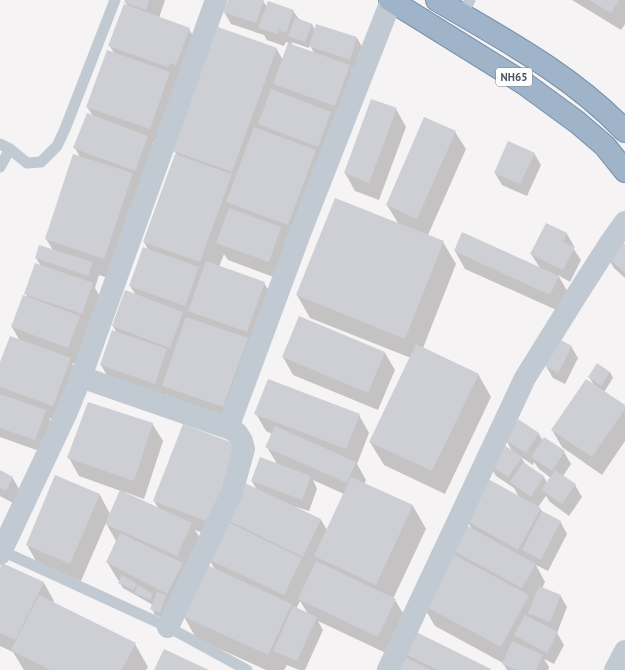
<svg xmlns="http://www.w3.org/2000/svg" width="625" height="670" font-family="'PT Sans',sans-serif">
<style>
.shadow{fill:#0003;fill-rule:evenodd}
.building{fill:#cdcfd5}
.lines{fill:none;stroke-linecap:round;stroke-linejoin:round}
.trunk-casing{stroke:#7690ad;stroke-width:24}
.service{stroke:#c1cad2;stroke-width:11}
.minor{stroke:#c1cad2;stroke-width:22}
.trunk{stroke:#9fb4c9;stroke-width:22}
.labels{text-anchor:middle;stroke-width:4;stroke-linejoin:round;paint-order:stroke}
.shield{fill:#fff;stroke:#808990;stroke-width:1}
.shield-label{font-size:11px;font-weight:bold;fill:#4a5661}
</style>
<rect width="100%" height="100%" fill="#f5f3f3"/>
<path class="shadow" d="M 126,0 L 165,0 L 159,18 L 189,29 L 199,46 L 160,146 L 152,143 L 158,154 L 117,281 L 99,275 L 95,288 L 103,302 L 93,331 L 86,329 L 90,335 L 78,365 L 72,363 L 80,377 L 63,423 L 49,418 L 52,423 L 42,452 L 0,437 L 0,365 L 20,341 L 12,327 L 28,298 L 26,294 L 41,266 L 36,258 L 53,250 L 46,239 L 80,157 L 75,148 L 93,116 L 87,107 L 114,53 L 109,45 L 128,6 L 125,2 Z
M 229,0 L 261,0 L 263,1 L 267,7 L 293,11 L 299,19 L 312,24 L 315,30 L 317,25 L 357,38 L 364,50 L 356,71 L 351,69 L 359,83 L 298,242 L 286,238 L 291,245 L 279,279 L 228,260 L 224,254 L 219,267 L 264,283 L 275,301 L 233,424 L 173,404 L 167,394 L 165,401 L 111,382 L 101,365 L 117,333 L 113,326 L 136,295 L 130,286 L 149,251 L 144,242 L 178,156 L 174,151 L 276,48 L 283,60 L 289,43 L 286,42 L 284,46 L 267,40 L 264,35 L 231,24 L 224,12 ZM 291,42 L 309,48 L 310,45 L 314,53 L 295,50 Z
M 572,0 L 625,0 L 625,24 L 621,30 Z
M 372,100 L 396,109 L 406,127 L 379,200 L 355,191 L 345,173 Z
M 455,132 L 466,149 L 428,235 L 443,242 L 456,264 L 423,348 L 478,374 L 491,397 L 445,494 L 384,465 L 370,442 L 411,358 L 310,318 L 297,295 L 398,223 L 387,205 Z
M 534,153 L 541,165 L 527,196 L 502,185 L 495,173 Z
M 547,224 L 567,234 L 574,246 L 573,248 L 581,260 L 570,282 L 558,275 L 569,294 L 561,312 L 465,269 L 455,251 L 463,233 L 540,268 L 531,254 Z
M 625,245 L 625,278 L 614,268 L 607,256 Z
M 571,346 L 578,358 L 565,384 L 553,378 L 546,366 Z
M 385,353 L 395,370 L 378,410 L 293,375 L 283,357 Z
M 610,372 L 613,378 L 604,392 L 625,407 L 625,441 L 602,475 L 562,447 L 552,430 L 594,385 L 589,377 Z
M 256,414 L 359,415 L 369,433 L 357,464 L 366,480 L 364,484 L 413,506 L 426,529 L 393,599 L 395,600 L 406,618 L 388,654 L 318,621 L 323,630 L 305,670 L 299,670 L 287,665 L 284,670 L 266,670 L 196,638 L 183,615 L 215,570 L 209,559 L 218,539 L 195,530 L 202,541 L 163,618 L 155,615 L 152,609 L 153,605 L 123,588 L 119,582 L 120,581 L 118,580 L 107,562 L 116,541 L 106,523 L 81,581 L 37,563 L 27,545 L 100,495 L 110,514 L 121,491 L 79,476 L 69,458 L 152,423 L 163,441 L 144,499 L 125,492 L 124,493 L 159,509 L 154,501 L 228,520 L 257,490 L 252,481 L 277,464 L 267,447 L 272,434 L 266,431 ZM 313,480 L 344,494 L 327,530 L 321,520 L 296,508 L 296,507 L 309,511 L 317,489 ZM 300,601 L 308,614 L 296,609 Z
M 519,421 L 539,434 L 543,441 L 564,452 L 571,464 L 563,476 L 575,485 L 582,497 L 569,516 L 550,502 L 546,496 L 538,507 L 543,512 L 560,521 L 567,534 L 548,571 L 536,565 L 545,582 L 542,588 L 560,595 L 567,607 L 557,633 L 564,645 L 554,664 L 544,659 L 549,667 L 548,670 L 507,670 L 503,663 L 435,626 L 422,604 L 456,557 L 451,549 L 472,529 L 466,520 L 519,497 L 514,488 L 496,476 L 489,464 L 513,453 L 506,440 ZM 521,457 L 533,465 L 534,462 L 539,469 L 551,478 L 547,483 L 544,477 L 526,465 Z
M 0,471 L 12,477 L 19,489 L 13,503 L 0,496 Z
M 2,565 L 44,583 L 54,601 L 53,603 L 135,644 L 148,667 L 146,670 L 24,670 L 13,652 L 0,646 L 0,570 Z
M 402,652 L 490,669 L 490,670 L 392,670 Z"/>
<path class="building" d="M 125,0 L 149,0 L 146,10 L 124,2 Z
M 228,0 L 264,0 L 256,23 L 223,12 Z
M 589,0 L 619,0 L 611,13 Z
M 268,1 L 294,10 L 286,33 L 279,30 L 278,34 L 258,28 Z
M 124,4 L 190,28 L 176,65 L 170,63 L 168,67 L 108,46 Z
M 295,18 L 312,24 L 305,42 L 288,36 Z
M 316,24 L 357,37 L 350,60 L 309,46 Z
M 218,27 L 277,48 L 232,172 L 173,151 Z
M 288,43 L 350,65 L 335,106 L 273,84 Z
M 107,50 L 170,72 L 150,129 L 86,107 Z
M 271,89 L 331,112 L 318,147 L 258,124 Z
M 371,99 L 397,108 L 369,183 L 344,173 Z
M 87,113 L 148,136 L 135,171 L 73,148 Z
M 424,117 L 456,131 L 417,219 L 386,205 Z
M 254,127 L 316,150 L 288,225 L 226,202 Z
M 508,141 L 535,153 L 520,184 L 494,173 Z
M 73,154 L 133,173 L 104,259 L 45,239 Z
M 175,154 L 232,174 L 200,262 L 143,242 Z
M 335,198 L 444,241 L 405,339 L 296,295 Z
M 229,208 L 281,227 L 269,262 L 216,243 Z
M 546,223 L 567,233 L 563,242 L 575,247 L 563,270 L 530,254 Z
M 462,232 L 559,276 L 550,295 L 454,251 Z
M 621,240 L 625,244 L 625,273 L 606,256 Z
M 39,245 L 93,262 L 88,276 L 35,258 Z
M 143,247 L 199,267 L 185,306 L 129,286 Z
M 206,261 L 265,282 L 247,332 L 188,311 Z
M 35,263 L 93,283 L 82,314 L 24,294 Z
M 125,290 L 183,312 L 170,348 L 112,326 Z
M 23,295 L 80,316 L 68,348 L 11,327 Z
M 299,316 L 385,352 L 368,393 L 282,357 Z
M 186,317 L 248,338 L 223,407 L 162,386 Z
M 112,330 L 167,349 L 155,384 L 100,365 Z
M 10,336 L 71,358 L 53,406 L 0,387 L 0,362 Z
M 559,339 L 572,346 L 558,373 L 545,366 Z
M 416,344 L 479,374 L 432,471 L 369,442 Z
M 597,363 L 610,372 L 601,386 L 588,377 Z
M 268,379 L 360,414 L 346,449 L 254,414 Z
M 586,379 L 625,405 L 625,409 L 592,457 L 551,430 Z
M 0,394 L 46,410 L 35,440 L 0,428 Z
M 88,402 L 153,423 L 134,481 L 67,458 Z
M 518,419 L 539,433 L 526,453 L 505,440 Z
M 183,424 L 238,445 L 209,522 L 153,501 Z
M 275,426 L 356,462 L 347,483 L 265,447 Z
M 544,437 L 565,451 L 552,471 L 531,457 Z
M 501,443 L 522,457 L 508,477 L 488,464 Z
M 260,457 L 311,476 L 302,500 L 251,481 Z
M 523,462 L 544,476 L 531,497 L 510,482 Z
M 0,470 L 13,477 L 6,491 L 0,488 Z
M 555,470 L 576,484 L 562,504 L 541,490 Z
M 55,475 L 100,494 L 70,564 L 26,545 Z
M 351,477 L 413,505 L 376,585 L 314,556 Z
M 488,479 L 541,508 L 518,550 L 465,520 Z
M 245,483 L 321,519 L 303,557 L 227,520 Z
M 120,490 L 192,523 L 177,556 L 105,524 Z
M 542,511 L 561,521 L 541,560 L 522,550 Z
M 226,521 L 302,558 L 284,595 L 208,559 Z
M 464,524 L 536,564 L 522,588 L 450,549 Z
M 120,533 L 183,563 L 167,594 L 106,562 Z
M 449,552 L 529,595 L 501,647 L 421,604 Z
M 316,561 L 396,599 L 378,637 L 298,599 Z
M 2,563 L 44,582 L 15,640 L 0,633 L 0,568 Z
M 205,564 L 292,604 L 268,655 L 182,616 Z
M 122,575 L 137,584 L 133,590 L 118,583 Z
M 138,585 L 153,594 L 150,600 L 134,593 Z
M 539,586 L 561,595 L 550,622 L 528,613 Z
M 157,592 L 166,595 L 160,613 L 150,609 Z
M 39,595 L 136,643 L 122,670 L 51,670 L 11,650 Z
M 293,606 L 317,617 L 297,661 L 273,651 Z
M 525,615 L 558,632 L 547,653 L 514,635 Z
M 412,630 L 491,669 L 490,670 L 438,670 L 401,652 Z
M 512,641 L 543,655 L 536,670 L 516,670 L 502,664 Z
M 164,649 L 209,670 L 154,670 Z
M 399,654 L 431,670 L 391,670 Z"/>
<g class="lines">
<defs>
<path id="trunk" d="M 390,0 L 525,84 L 577,122 L 605,146 L 625,171
M 437,0 C 503,39 572,75 625,131"/>
</defs>
<use href="#trunk" class="trunk-casing"/>
<path class="service" d="M 462,14 L 470,0
M 0,144 L 10,149
M 0,167 L 10,149 L 27,163 L 41,162 L 57,146 L 65,129 L 115,0
M 0,550 L 168,627 L 247,670"/>
<path class="minor" d="M 81,377 L 228,428 L 299,236 L 391,1
M 0,554 L 66,414 L 81,377 L 216,0
M 168,627 L 232,492 L 244,449 L 242,441 L 237,433 L 228,428
M 388,670 L 525,378 L 576,296 L 610,243 L 625,222
M 615,670 L 625,651"/>
<use href="#trunk" class="trunk"/>
</g>
<g class="labels">
<rect class="shield" x="496" y="68" width="36" height="18" rx="3"/>
<g class="shield-label">
<text x="514" y="81">NH65</text>
</g>
</g>
</svg>
